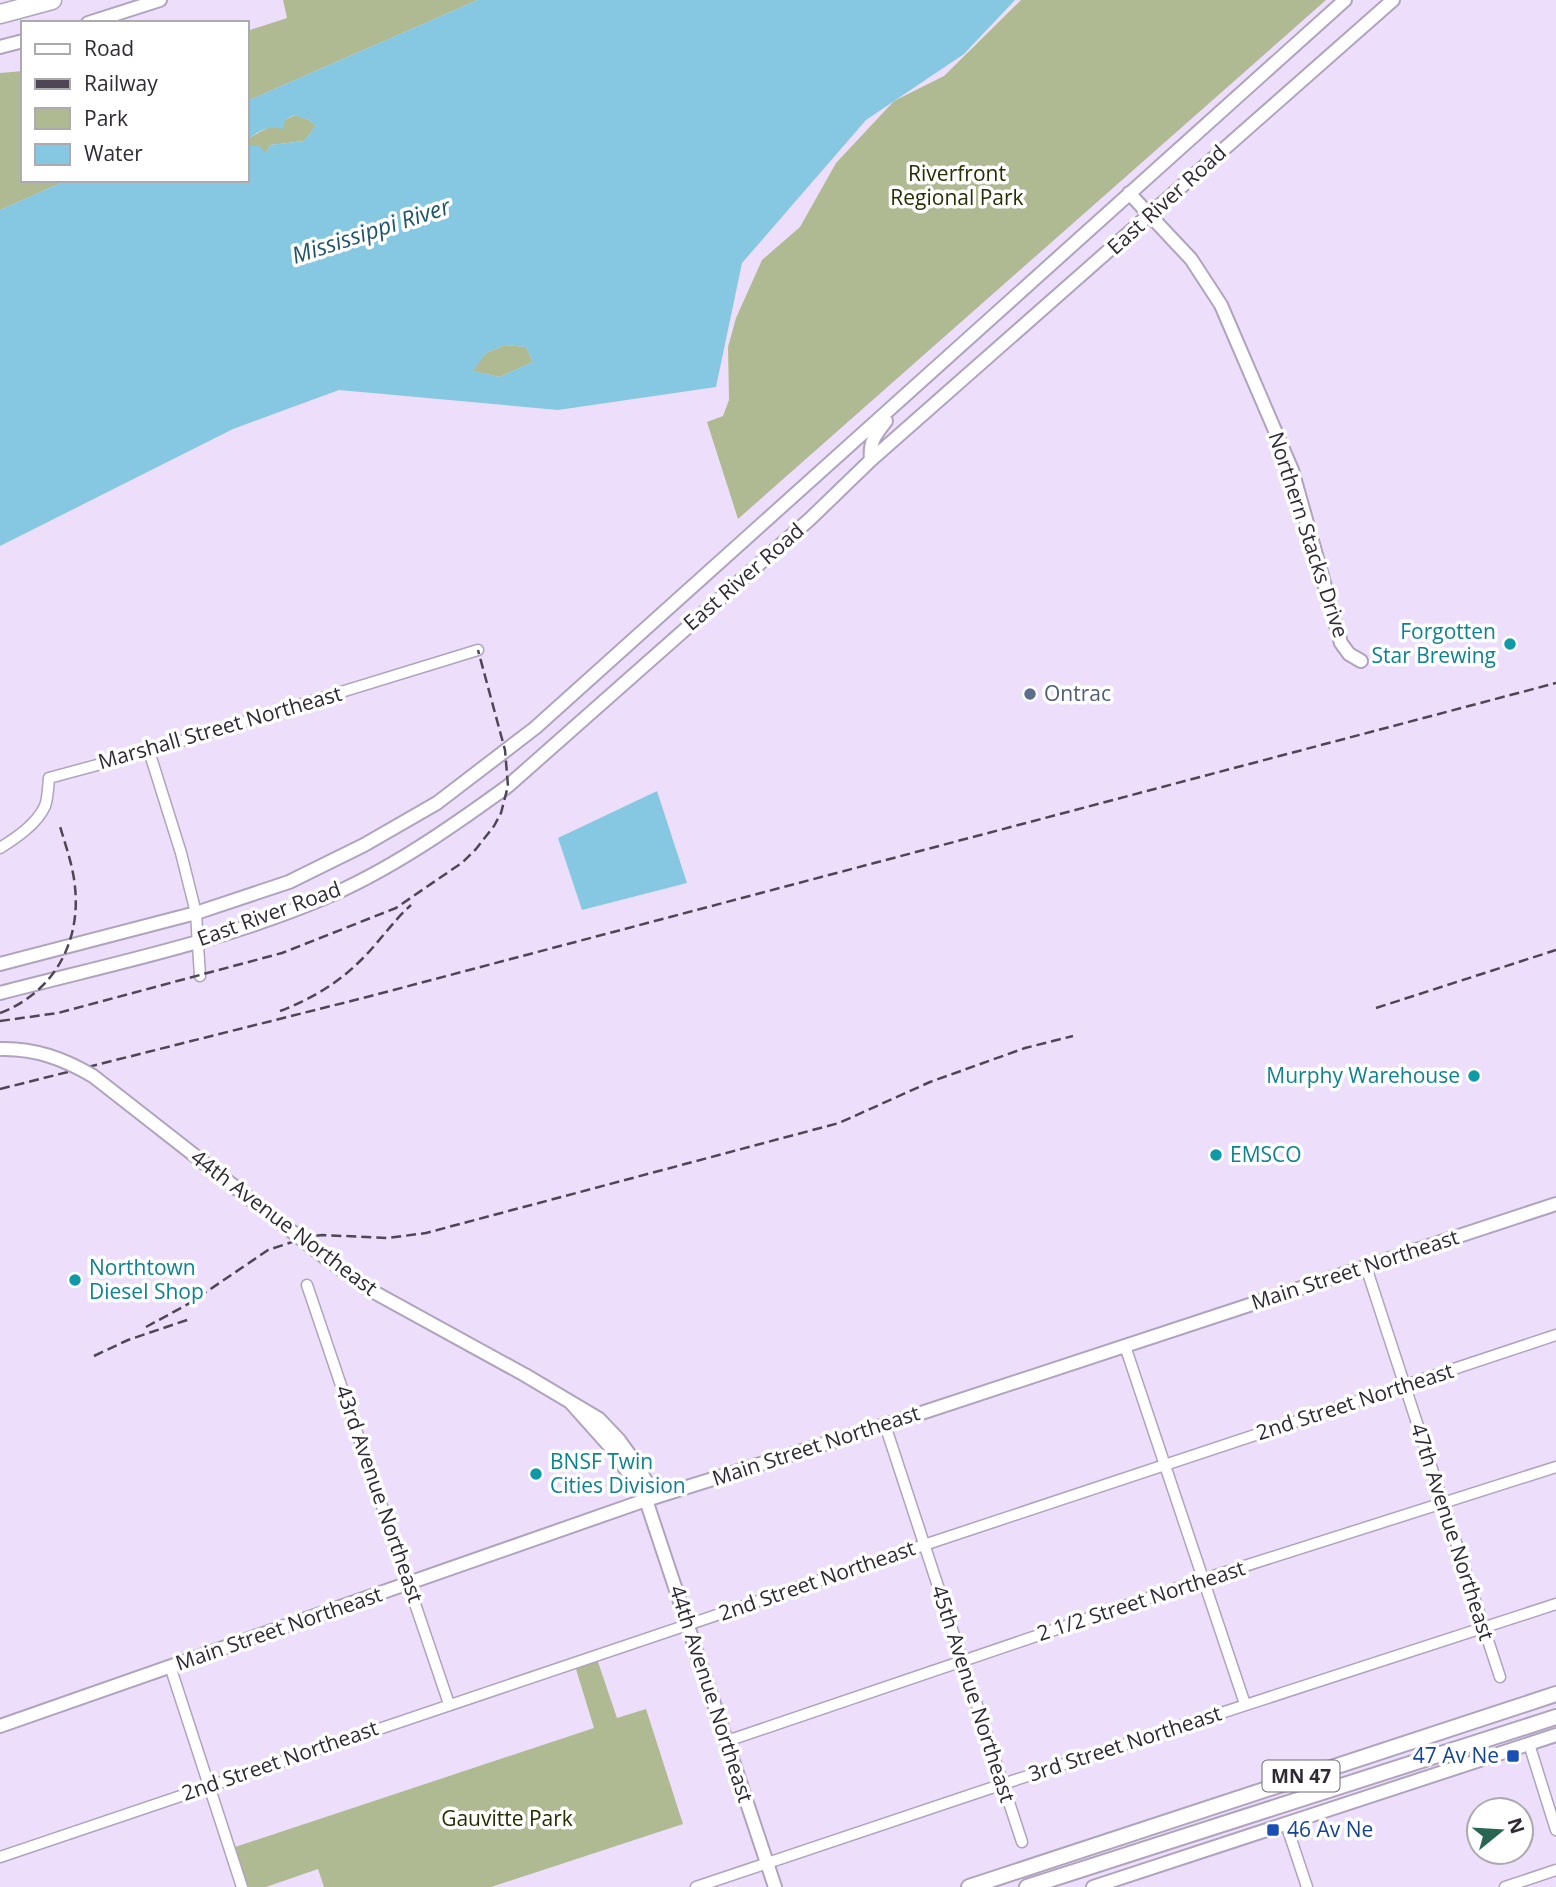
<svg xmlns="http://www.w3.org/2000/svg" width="1556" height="1887" font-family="'Open Sans',sans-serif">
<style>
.green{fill:#b0ba92}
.water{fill:#86c8e2;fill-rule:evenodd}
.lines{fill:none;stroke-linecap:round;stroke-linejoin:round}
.minor-casing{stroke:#b0a3bd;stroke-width:13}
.tertiary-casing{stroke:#b0a3bd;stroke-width:16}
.primary-casing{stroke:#b0a3bd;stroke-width:18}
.motorway-casing{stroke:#b0a3bd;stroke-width:21}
.minor{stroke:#fff;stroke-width:10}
.tertiary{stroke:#fff;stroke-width:12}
.primary{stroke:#fff;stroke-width:14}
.motorway{stroke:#fff;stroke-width:18}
.rail{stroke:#4e4654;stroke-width:2.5;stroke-dasharray:10 5;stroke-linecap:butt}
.tertiary-bridge-casing{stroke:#b0a3bd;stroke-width:16;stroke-linecap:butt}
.tertiary-bridge{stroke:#fff;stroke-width:12}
.culture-dot{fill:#0f9aa8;stroke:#fff;stroke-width:2.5}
.service-dot{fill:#5c6f8a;stroke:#fff;stroke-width:2.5}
.transit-dot{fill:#1a4fb4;stroke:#fff;stroke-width:2.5}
.labels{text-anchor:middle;stroke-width:7;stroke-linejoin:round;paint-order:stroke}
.shield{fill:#fff;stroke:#6e6a72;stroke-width:2}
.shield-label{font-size:19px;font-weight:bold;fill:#302a35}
.park-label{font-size:21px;fill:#262e02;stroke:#fff}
.street-label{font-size:21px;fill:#302a35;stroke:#fff}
.culture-label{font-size:21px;fill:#0d838f;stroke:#fff;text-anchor:start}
.service-label{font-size:21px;fill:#4e5e75;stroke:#fff;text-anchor:start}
.transit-label{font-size:21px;fill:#164399;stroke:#fff;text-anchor:end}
.water-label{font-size:23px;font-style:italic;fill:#205669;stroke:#fff}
</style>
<rect width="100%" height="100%" fill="#eddffb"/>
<path class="green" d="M 283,0 L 478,0 L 247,101 L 247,31 L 287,18 Z
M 1021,0 L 1326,0 L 738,519 L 707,422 L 723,416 L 729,400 L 728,347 L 736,318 L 762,260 L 800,227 L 836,163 L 894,101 L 944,76 Z
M 23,71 L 23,180 L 68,180 L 0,210 L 0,73 Z
M 295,115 L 309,120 L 316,126 L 304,141 L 270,145 L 266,153 L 247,146 L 247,140 C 262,129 278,124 295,115 Z
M 505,345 L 526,347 L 533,362 L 500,377 L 472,371 L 486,353 Z
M 597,1659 L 617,1718 L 646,1709 L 683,1824 L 491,1887 L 324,1887 L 318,1869 L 266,1887 L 248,1887 L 235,1847 L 594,1728 L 575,1666 Z"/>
<path class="water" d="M 478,0 L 1015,0 L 964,54 L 866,120 L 742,263 L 716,387 L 558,410 L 339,390 L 233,429 L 0,546 L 0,210 L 68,180 L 247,180 L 247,146 L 259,146 L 266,153 L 270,145 L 304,141 L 316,126 L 309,120 L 294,115 L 285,120 L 283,129 C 267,125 259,131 247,140 L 247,101 ZM 505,345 L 526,347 L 533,362 L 500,377 L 473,371 L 486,353 Z
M 657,791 L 687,883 L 582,910 L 558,838 Z"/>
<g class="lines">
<defs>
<path id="minor" d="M 149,751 L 181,853 L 196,913 L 200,976
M 0,848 C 16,838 37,824 45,806 C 48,798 48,787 49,778 L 149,751 L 478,650
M 1366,1267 L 1500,1677
M 307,1285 L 449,1704
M 1125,1346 L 1245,1704
M 885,1425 L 1022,1842
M 170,1666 L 242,1887
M 727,1741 L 1204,1579 L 1556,1467
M 1529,1744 L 1556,1830
M 1286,1824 L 1307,1887
M 0,1857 L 924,1545 L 1556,1335
M 696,1887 L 1003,1784 L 1556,1604
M 1505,1887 L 1556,1870"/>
<path id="tertiary" d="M 88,23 L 160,0
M 0,47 L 23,41
M 1129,193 L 1191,259 L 1221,305 L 1292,470 L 1341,643 L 1349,654 L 1361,661
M 871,460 C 869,442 875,435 886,421
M 0,964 L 196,913 L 289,882 L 364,845 L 437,803 L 535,728 L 1345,0
M 0,993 C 107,965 220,942 322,899 C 389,871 450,828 508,786 L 810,519 L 871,460 L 1393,0
M 372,1291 L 525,1375 L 599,1419 L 619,1440 L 637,1465 L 647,1483 L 646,1500
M 571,1403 L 613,1450 L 646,1500 L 775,1887
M 0,1726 L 646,1500 L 894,1422 L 1556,1204
M 1093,1887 L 1556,1735"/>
<path id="primary" d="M 969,1887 L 1556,1694
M 1027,1887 L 1556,1717"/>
<path id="motorway" d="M 0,14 L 52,0"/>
</defs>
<use href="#minor" class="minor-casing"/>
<use href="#tertiary" class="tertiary-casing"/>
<use href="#primary" class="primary-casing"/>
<use href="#motorway" class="motorway-casing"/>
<use href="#minor" class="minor"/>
<use href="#tertiary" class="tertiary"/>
<use href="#primary" class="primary"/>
<use href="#motorway" class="motorway"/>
<path class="rail" d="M 1376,1008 L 1556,950
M 280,1011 C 309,1000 337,984 359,962 C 378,944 392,922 411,905
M 0,1013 C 53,993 81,943 75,887 C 73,865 65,844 59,823
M 0,1021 L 58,1013 L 282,953 L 396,908 L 463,862 L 476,849 L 494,826 L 501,813 L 508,786 L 505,750 L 478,650
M 0,1089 L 367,997 L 1556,683
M 146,1327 L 190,1303 L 268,1250 L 307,1237 L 322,1235 L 388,1238 L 426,1233 L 839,1123 L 930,1082 L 1025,1048 L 1073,1036
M 94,1356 L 128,1340 L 190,1319"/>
<defs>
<path id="tertiary-bridge" d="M 0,1049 C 35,1048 64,1059 93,1076 L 327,1259 L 372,1291"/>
</defs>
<use href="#tertiary-bridge" class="tertiary-bridge-casing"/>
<use href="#tertiary-bridge" class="tertiary-bridge"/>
</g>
<g class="culture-dot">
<circle cx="1510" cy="644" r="7"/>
<circle cx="1474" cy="1076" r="7"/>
<circle cx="1216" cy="1155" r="7"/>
<circle cx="75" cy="1280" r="7"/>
<circle cx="536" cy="1474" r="7"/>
</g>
<circle class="service-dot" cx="1030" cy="694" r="7"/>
<g class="transit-dot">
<rect x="1506" y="1749" width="14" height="14" rx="3.5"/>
<rect x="1266" y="1823" width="14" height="14" rx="3.5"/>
</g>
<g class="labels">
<rect class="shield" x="1262.5" y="1760.5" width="77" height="31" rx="5"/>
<g class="shield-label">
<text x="1301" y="1783">MN 47</text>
</g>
<g class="park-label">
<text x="957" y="181">Riverfront<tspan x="957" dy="24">Regional Park</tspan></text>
<text x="507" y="1826">Gauvitte Park</text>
</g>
<g class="street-label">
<text transform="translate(1167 200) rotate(-42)" y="7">East River Road</text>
<text transform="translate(1308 535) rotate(72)" y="7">Northern Stacks Drive</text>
<text transform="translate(744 577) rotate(-41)" y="7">East River Road</text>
<text transform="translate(220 728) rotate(-16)" y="7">Marshall Street Northeast</text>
<text transform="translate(269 914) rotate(-20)" y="7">East River Road</text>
<text transform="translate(284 1223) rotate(37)" y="7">44th Avenue Northeast</text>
<text transform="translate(1355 1270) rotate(-18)" y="7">Main Street Northeast</text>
<text transform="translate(1355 1402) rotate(-18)" y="7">2nd Street Northeast</text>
<text transform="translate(816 1446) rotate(-18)" y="7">Main Street Northeast</text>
<text transform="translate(379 1494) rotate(71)" y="7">43rd Avenue Northeast</text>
<text transform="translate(1452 1532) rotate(72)" y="7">47th Avenue Northeast</text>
<text transform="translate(817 1581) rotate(-19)" y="7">2nd Street Northeast</text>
<text transform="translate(1141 1601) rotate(-18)" y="7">2 1/2 Street Northeast</text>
<text transform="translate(279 1629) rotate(-19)" y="7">Main Street Northeast</text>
<text transform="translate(711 1694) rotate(72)" y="7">44th Avenue Northeast</text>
<text transform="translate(973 1694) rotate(72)" y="7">45th Avenue Northeast</text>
<text transform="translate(1125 1744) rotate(-18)" y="7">3rd Street Northeast</text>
<text transform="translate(280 1761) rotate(-19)" y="7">2nd Street Northeast</text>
</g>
<g class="culture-label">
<text x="1496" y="639" text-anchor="end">Forgotten<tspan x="1496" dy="24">Star Brewing</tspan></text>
<text x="1460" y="1083" text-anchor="end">Murphy Warehouse</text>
<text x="1230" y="1162">EMSCO</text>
<text x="89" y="1275">Northtown<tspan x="89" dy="24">Diesel Shop</tspan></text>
<text x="550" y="1469">BNSF Twin<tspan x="550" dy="24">Cities Division</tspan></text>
</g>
<g class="service-label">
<text x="1044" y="701">Ontrac</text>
</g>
<g class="transit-label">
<text x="1499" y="1763">47 Av Ne</text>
<text x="1287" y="1837" text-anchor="start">46 Av Ne</text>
</g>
<g class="water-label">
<text transform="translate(371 231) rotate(-18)" y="8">Mississippi River</text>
</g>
</g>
<rect x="21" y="21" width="228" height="161" fill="#ffffff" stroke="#acaaae" stroke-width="2"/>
<rect x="35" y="44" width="35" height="10" fill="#ffffff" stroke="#acaaae" stroke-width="2"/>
<text x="84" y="56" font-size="21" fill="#302a35">Road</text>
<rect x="35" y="79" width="35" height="10" fill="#4e4654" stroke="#acaaae" stroke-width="2"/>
<text x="84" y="91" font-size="21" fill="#302a35">Railway</text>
<rect x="35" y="108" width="35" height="21" fill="#b0ba92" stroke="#acaaae" stroke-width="2"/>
<text x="84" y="126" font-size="21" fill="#302a35">Park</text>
<rect x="35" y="144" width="35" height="21" fill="#86c8e2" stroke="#acaaae" stroke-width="2"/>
<text x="84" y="161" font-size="21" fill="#302a35">Water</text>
<g transform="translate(1500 1831) rotate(72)"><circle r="33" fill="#ffffff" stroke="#acaaae" stroke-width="2"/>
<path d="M0-5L12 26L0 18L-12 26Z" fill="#286653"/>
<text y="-10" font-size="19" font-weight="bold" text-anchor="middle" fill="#302a35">N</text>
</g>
</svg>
